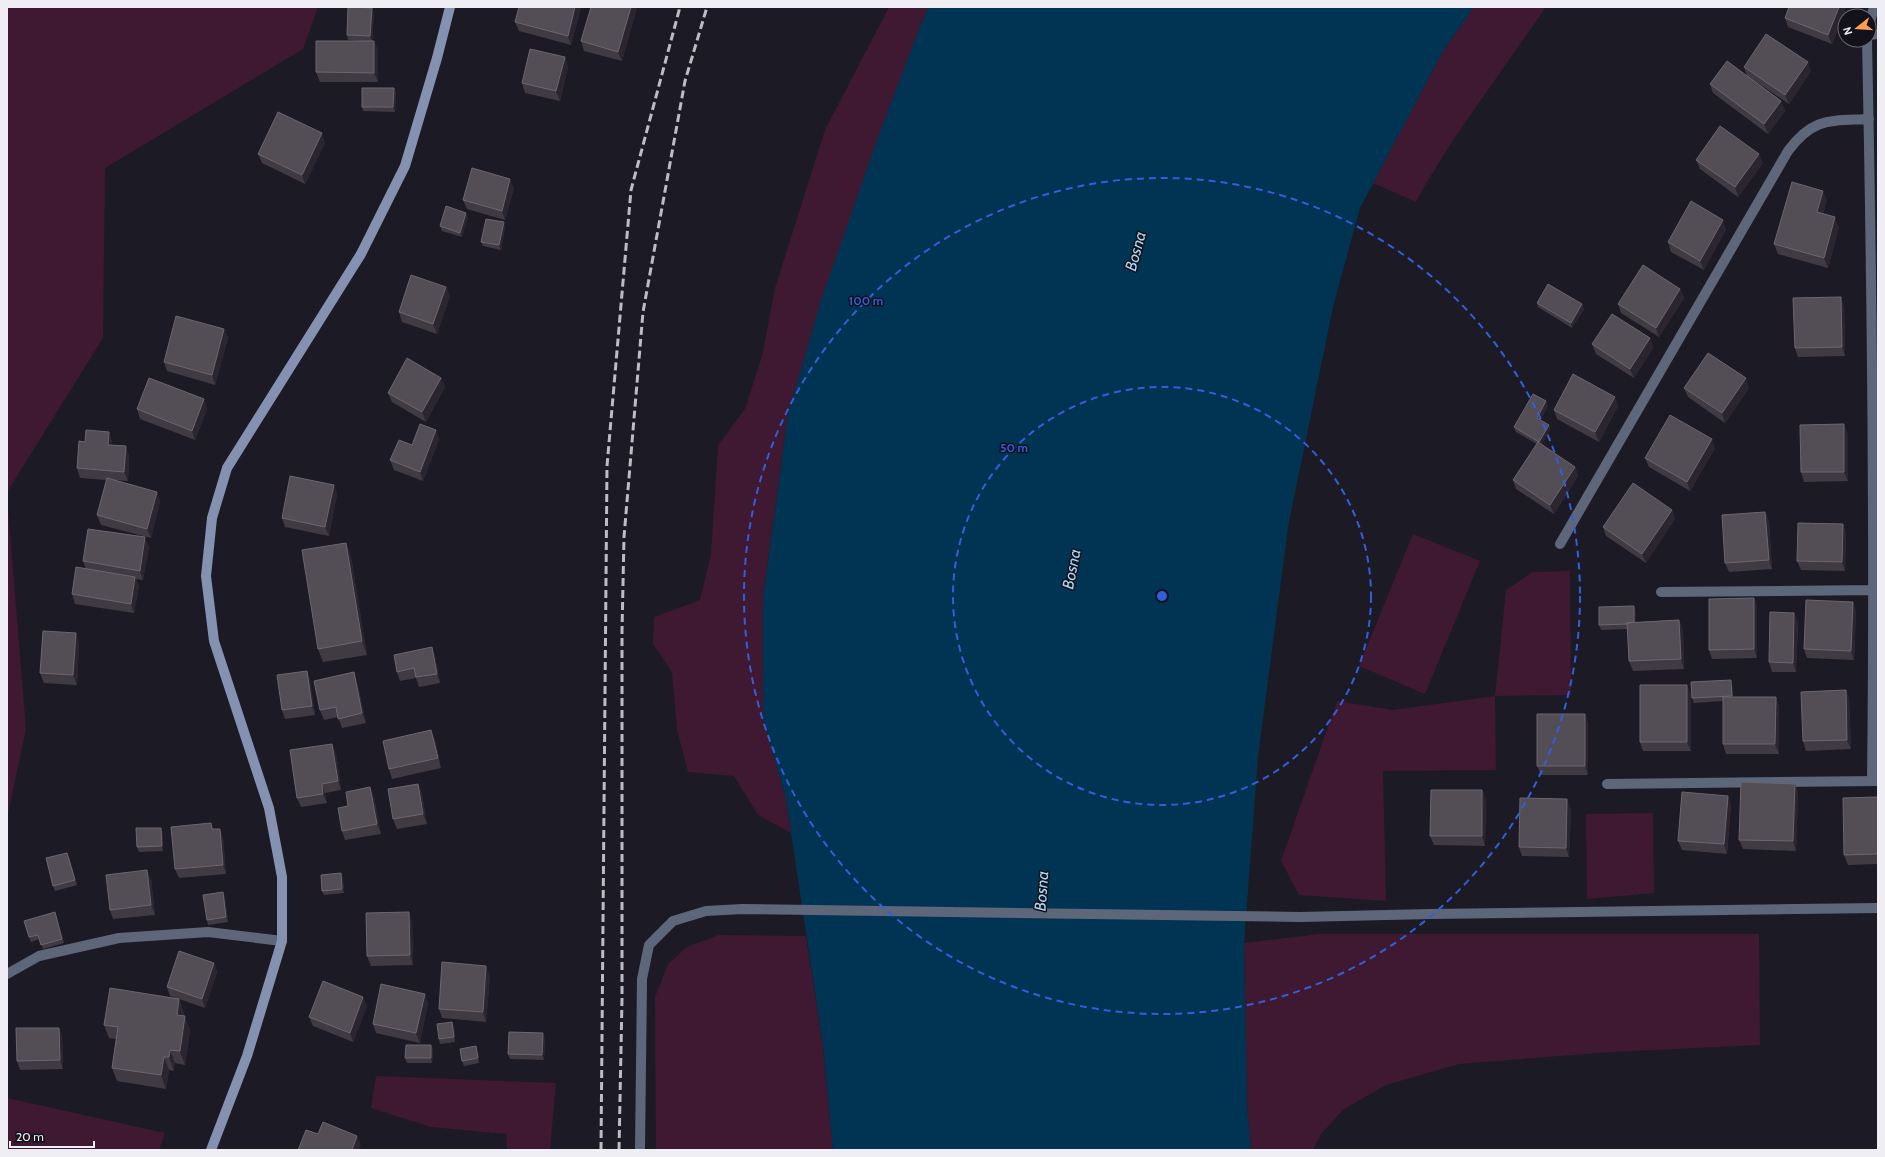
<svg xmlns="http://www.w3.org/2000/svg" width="1885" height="1157" font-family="Cabin,sans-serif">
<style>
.green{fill:#3e1931}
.water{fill:#003452}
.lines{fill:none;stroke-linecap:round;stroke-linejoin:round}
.minor{stroke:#5e677a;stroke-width:10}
.tertiary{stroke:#5e677a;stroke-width:10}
.secondary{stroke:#8491b1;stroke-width:10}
.rail{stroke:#bdbcc4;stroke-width:3;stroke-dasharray:8 4;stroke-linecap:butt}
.wall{fill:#403a43}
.shaded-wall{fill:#2a252f}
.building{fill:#534d56;stroke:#6b666f}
.ring{fill:none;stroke:#325edb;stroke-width:2;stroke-dasharray:7 5}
.labels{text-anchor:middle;stroke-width:3;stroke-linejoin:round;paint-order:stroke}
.water-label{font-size:16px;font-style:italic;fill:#add7f6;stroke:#13121b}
.centre{fill:#325edb;stroke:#13121b;stroke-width:2}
.ring-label{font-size:12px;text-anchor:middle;font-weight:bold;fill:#325edb;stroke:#13121b;stroke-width:3;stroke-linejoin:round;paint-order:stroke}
</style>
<rect width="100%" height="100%" fill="#1c1b25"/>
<path class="green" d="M 7,7 L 318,7 L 303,49 L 105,168 L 103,338 L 7,492 Z
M 889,7 L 929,7 L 921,24 L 788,414 L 763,598 L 763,717 L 786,799 L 791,833 L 758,815 L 734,776 L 688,772 L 677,730 L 672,672 L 653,644 L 654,617 L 700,600 L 711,554 L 718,445 L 745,409 L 762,356 L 775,288 L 825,130 Z
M 1474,7 L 1546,7 L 1453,140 L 1424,187 L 1416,202 L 1373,183 L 1443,51 Z
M 7,497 L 26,729 L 7,818 Z
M 1413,534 L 1480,561 L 1425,694 L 1359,666 Z
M 1570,571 L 1571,695 L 1495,696 L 1496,770 L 1383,771 L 1386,901 L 1299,895 L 1281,861 L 1337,701 L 1393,710 L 1495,696 L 1506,590 L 1533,572 Z
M 1653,813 L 1654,893 L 1587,899 L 1586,814 Z
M 1319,934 L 1759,934 L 1760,1045 L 1611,1052 L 1459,1064 L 1386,1085 L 1344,1109 L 1321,1134 L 1313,1150 L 1251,1150 L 1247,1106 L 1244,943 Z
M 719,935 L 806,936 L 823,1046 L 833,1150 L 656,1150 L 655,997 L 668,964 L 687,947 Z
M 376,1076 L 556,1083 L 550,1150 L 507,1150 L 506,1134 L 431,1127 L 371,1108 Z
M 7,1098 L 165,1133 L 159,1150 L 7,1150 Z"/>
<path class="water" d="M 929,7 L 1474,7 L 1443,51 L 1360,208 L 1333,307 L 1288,527 L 1258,757 L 1244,943 L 1247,1106 L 1251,1150 L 833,1150 L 823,1046 L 786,799 L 763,718 L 763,598 L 788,414 L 821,300 L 877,140 L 921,24 Z"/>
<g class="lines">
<path class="minor" d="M 1869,26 L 1874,7
M 1869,35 L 1878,34
M 1867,40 C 1872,287 1875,534 1872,781
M 1560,544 L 1788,151 C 1813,117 1830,121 1869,119
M 1661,592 L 1875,590
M 1607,784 L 1878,781
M 7,974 L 39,956 L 119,938 L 208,932 L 282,941"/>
<path class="tertiary" d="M 640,1150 L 642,979 L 649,945 L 673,921 L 706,911 L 742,909 L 1300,917 L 1430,914 L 1878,908"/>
<path class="secondary" d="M 211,1150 L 247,1056 L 282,941 L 282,877 L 269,808 L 214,641 L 206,576 L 212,518 L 227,468 L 361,254 L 405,166 L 437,58 L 450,7"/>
<path class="rail" d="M 601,1150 L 607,466 L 631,190 L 680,7
M 619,1150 L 622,999 L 622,631 L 624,537 L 643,312 L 685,81 L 707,7"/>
</g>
<path class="wall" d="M 519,7 L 581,7 L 571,45 L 519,31 L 515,22 Z
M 637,7 L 622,61 L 584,51 L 581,41 Z
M 1789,7 L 1846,7 L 1832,44 L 1788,27 L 1785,18 Z
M 374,13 L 372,41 L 378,50 L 378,82 L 320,82 L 316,72 L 365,41 L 348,40 L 347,35 Z
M 565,57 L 568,67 L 560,101 L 525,93 L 522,83 Z
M 1744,67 L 1811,71 L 1789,104 L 1749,77 L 1781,101 L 1785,111 L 1768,134 L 1713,93 L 1710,84 L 1747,76 Z
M 394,88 L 396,93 L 395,112 L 363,111 L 362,107 Z
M 325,143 L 305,184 L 262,163 L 258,154 Z
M 1696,160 L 1763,163 L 1738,197 L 1700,169 Z
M 514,188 L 505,220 L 467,209 L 463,200 Z
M 1827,200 L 1823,214 L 1839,227 L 1828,268 L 1778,254 L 1774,244 Z
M 468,217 L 462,237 L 442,231 L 440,226 Z
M 505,227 L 501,250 L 483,246 L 481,242 Z
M 1726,229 L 1704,270 L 1671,252 L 1668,242 Z
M 446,287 L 450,296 L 437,334 L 402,322 L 399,312 Z
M 1680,289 L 1684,298 L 1659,337 L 1621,313 L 1618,304 Z
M 1537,303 L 1582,304 L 1584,309 L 1572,328 L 1538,307 Z
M 1844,306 L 1845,356 L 1798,357 L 1795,348 Z
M 224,329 L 228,338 L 215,385 L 167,371 L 164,362 Z
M 1650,338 L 1653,348 L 1634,378 L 1596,354 L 1592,344 Z
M 441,378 L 445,387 L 426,422 L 392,402 L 388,393 Z
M 1684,388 L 1749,388 L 1725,423 L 1688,397 Z
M 204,399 L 207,409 L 195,440 L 140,419 L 137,409 Z
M 1548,406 L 1540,420 L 1549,425 L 1550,429 L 1541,445 L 1575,467 L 1578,476 L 1554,514 L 1516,489 L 1513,480 L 1537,444 L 1516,432 L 1514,427 Z
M 1618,406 L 1599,442 L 1557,419 L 1554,410 Z
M 109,432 L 112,442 L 112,446 L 126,446 L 129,456 L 128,481 L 114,480 L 157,492 L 160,501 L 151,538 L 101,525 L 97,515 L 106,480 L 80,478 L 77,468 L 85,442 Z
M 1848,434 L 1848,481 L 1804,482 L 1801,472 Z
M 439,439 L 423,481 L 394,470 L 390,460 L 412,445 Z
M 1715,448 L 1690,491 L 1649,467 L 1645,458 Z
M 337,494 L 329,536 L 285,527 L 282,518 Z
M 1672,510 L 1675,519 L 1646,563 L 1606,536 L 1603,527 Z
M 1765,512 L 1769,521 L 1772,569 L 1729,572 L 1725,563 Z
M 1843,524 L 1846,533 L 1845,571 L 1801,570 L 1797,561 Z
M 346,543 L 351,557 L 367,655 L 323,662 L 318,649 Z
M 149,547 L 143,580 L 136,579 L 139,586 L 134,613 L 75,604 L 72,594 L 86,569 L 83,561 Z
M 1754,598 L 1757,608 L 1757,658 L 1712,659 L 1709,650 Z
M 1853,602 L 1856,612 L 1854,660 L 1807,658 L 1804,649 Z
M 1636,611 L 1636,622 L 1679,620 L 1683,630 L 1684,669 L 1633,671 L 1629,661 L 1628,629 L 1601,630 L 1599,625 Z
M 1798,622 L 1796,672 L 1772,672 L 1769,662 Z
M 79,642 L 77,685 L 44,683 L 40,673 Z
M 432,647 L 435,657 L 440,683 L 419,687 L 416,678 L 400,681 L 397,672 Z
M 307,671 L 310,680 L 315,715 L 285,719 L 282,710 Z
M 354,672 L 357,682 L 366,723 L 342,728 L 338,717 L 324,720 L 320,710 Z
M 1732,685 L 1733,697 L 1776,697 L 1779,707 L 1779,754 L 1726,754 L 1723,744 L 1723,701 L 1694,703 L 1692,698 Z
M 1846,690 L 1849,699 L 1851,749 L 1806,751 L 1803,741 Z
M 1691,694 L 1691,751 L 1643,751 L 1640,742 Z
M 1585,714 L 1588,724 L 1588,775 L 1541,775 L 1537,766 Z
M 435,739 L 441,768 L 392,779 L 389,769 Z
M 336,753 L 341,790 L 325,793 L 327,803 L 301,807 L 297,798 Z
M 418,784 L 422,794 L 427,824 L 397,829 L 393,819 Z
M 1795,784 L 1798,793 L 1796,851 L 1743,849 L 1739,840 Z
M 1482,790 L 1486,800 L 1485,846 L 1434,845 L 1430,836 Z
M 1728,796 L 1731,805 L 1727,854 L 1682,850 L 1678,841 Z
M 374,797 L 381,834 L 345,840 L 342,831 Z
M 1878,797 L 1878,864 L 1848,865 L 1844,855 Z
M 1571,809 L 1569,857 L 1522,856 L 1519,847 Z
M 211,823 L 213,829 L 223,838 L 226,874 L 179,878 L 175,869 Z
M 163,832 L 163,851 L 139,852 L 137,847 Z
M 69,857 L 77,885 L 55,891 L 53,886 Z
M 341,873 L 343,878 L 344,893 L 324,895 L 322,891 Z
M 151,879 L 155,915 L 113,919 L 110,910 Z
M 223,892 L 225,897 L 228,922 L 208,925 L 207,920 Z
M 55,912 L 64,943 L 43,949 L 40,939 L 31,942 L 29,937 Z
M 412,921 L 413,965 L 371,966 L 367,956 Z
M 214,963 L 217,972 L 205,1008 L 179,999 L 184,1013 L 184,1016 L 190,1030 L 185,1065 L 175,1063 L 174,1071 L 169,1070 L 166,1089 L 117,1081 L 112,1068 L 116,1039 L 109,1038 L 104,1025 L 179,999 L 170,996 L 167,987 Z
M 490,975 L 486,1022 L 442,1018 L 439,1009 Z
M 428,1003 L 420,1043 L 376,1033 L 373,1024 Z
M 367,1006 L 353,1042 L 313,1026 L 309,1017 Z
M 452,1022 L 454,1027 L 455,1042 L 440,1044 L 439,1039 Z
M 59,1028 L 62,1037 L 63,1069 L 20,1070 L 17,1061 Z
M 545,1038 L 544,1060 L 510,1059 L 508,1054 Z
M 431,1045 L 433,1049 L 432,1063 L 407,1063 L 405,1058 Z
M 478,1051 L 479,1063 L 464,1066 L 462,1061 Z"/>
<path class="shaded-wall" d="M 575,7 L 581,7 L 571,45 L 568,36 Z
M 631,7 L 637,7 L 622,61 L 618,52 Z
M 1839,7 L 1846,7 L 1832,44 L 1828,35 Z
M 372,8 L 374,13 L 372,41 L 370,36 Z
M 374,41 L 378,50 L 378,82 L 374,73 Z
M 565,57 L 568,67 L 560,101 L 556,91 Z
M 1808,62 L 1811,71 L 1789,104 L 1785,95 Z
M 394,88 L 396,93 L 395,112 L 393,107 Z
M 1781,101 L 1785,111 L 1768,134 L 1764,124 Z
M 322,133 L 325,143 L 305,184 L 302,175 Z
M 1759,154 L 1763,163 L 1738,197 L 1735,187 Z
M 510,179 L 514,188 L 505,220 L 502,211 Z
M 1823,191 L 1827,200 L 1821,222 L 1817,212 Z
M 466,213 L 468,217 L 462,237 L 460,233 Z
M 1835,217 L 1839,227 L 1828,268 L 1824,258 Z
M 1723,220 L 1726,229 L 1704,270 L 1700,261 Z
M 504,222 L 505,227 L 501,250 L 499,245 Z
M 446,287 L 450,296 L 437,334 L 433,324 Z
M 1680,289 L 1684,298 L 1659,337 L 1656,328 Z
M 1841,297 L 1844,306 L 1845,356 L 1842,347 Z
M 1582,304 L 1584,309 L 1572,328 L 1571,323 Z
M 224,329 L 228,338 L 215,385 L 212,375 Z
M 1650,338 L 1653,348 L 1634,378 L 1630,369 Z
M 441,378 L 445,387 L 426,422 L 422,412 Z
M 1746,378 L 1749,388 L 1725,423 L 1722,413 Z
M 1615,397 L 1618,406 L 1599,442 L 1595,432 Z
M 204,399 L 207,409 L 195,440 L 192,431 Z
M 1546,401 L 1548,406 L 1539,423 L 1537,418 Z
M 1844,424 L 1848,434 L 1848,481 L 1844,472 Z
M 1549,425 L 1550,429 L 1541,446 L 1539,442 Z
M 436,430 L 439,439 L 423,481 L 420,472 Z
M 109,432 L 112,442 L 111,455 L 108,445 Z
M 1712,439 L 1715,448 L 1690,491 L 1687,482 Z
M 126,446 L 129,456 L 128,481 L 124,472 Z
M 1575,467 L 1578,476 L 1554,514 L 1550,505 Z
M 334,485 L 337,494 L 329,536 L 325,527 Z
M 157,492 L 160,501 L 151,538 L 147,529 Z
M 1672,510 L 1675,519 L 1646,563 L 1642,554 Z
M 1765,512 L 1769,521 L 1772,569 L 1769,560 Z
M 1843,524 L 1846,533 L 1845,571 L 1842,562 Z
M 145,537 L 149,547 L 143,580 L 140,571 Z
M 346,543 L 351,557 L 367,655 L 362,641 Z
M 135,577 L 139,586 L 134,613 L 131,604 Z
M 1754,598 L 1757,608 L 1757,658 L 1754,649 Z
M 1853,602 L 1856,612 L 1854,660 L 1851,651 Z
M 1634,606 L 1636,611 L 1636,628 L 1634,623 Z
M 1794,613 L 1798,622 L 1796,672 L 1793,663 Z
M 1679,620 L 1683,630 L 1684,669 L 1681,659 Z
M 76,633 L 79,642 L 77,685 L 73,675 Z
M 432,647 L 435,657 L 440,683 L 437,674 Z
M 307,671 L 310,680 L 315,715 L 312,706 Z
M 354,672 L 357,682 L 366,723 L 362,713 Z
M 1731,680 L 1732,685 L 1733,701 L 1732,696 Z
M 1687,685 L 1691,694 L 1691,751 L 1687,742 Z
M 1846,690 L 1849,699 L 1851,749 L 1847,740 Z
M 1776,697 L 1779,707 L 1779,754 L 1775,744 Z
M 1585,714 L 1588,724 L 1588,775 L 1585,766 Z
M 431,730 L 435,739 L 441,768 L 438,758 Z
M 332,744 L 336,753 L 341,790 L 338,781 Z
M 322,784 L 325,793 L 327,803 L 323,794 Z
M 418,784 L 422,794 L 427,824 L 423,814 Z
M 1795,784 L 1798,793 L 1796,851 L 1793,841 Z
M 370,787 L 374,797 L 381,834 L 377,824 Z
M 1482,790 L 1486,800 L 1485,846 L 1482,836 Z
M 1728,796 L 1731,805 L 1727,854 L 1724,844 Z
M 1567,799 L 1571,809 L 1569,857 L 1566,848 Z
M 161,828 L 163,832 L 163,851 L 162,846 Z
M 220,829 L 223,838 L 226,874 L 223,865 Z
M 147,870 L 151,879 L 155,915 L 151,905 Z
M 341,873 L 343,878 L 344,893 L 342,889 Z
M 223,892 L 225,897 L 228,922 L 226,917 Z
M 409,912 L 412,921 L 413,965 L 410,955 Z
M 214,963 L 217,972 L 205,1008 L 202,999 Z
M 486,966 L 490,975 L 486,1022 L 483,1012 Z
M 425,994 L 428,1003 L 420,1043 L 416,1033 Z
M 363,997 L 367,1006 L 353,1042 L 350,1033 Z
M 179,999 L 184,1013 L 182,1028 L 177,1015 Z
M 185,1016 L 190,1030 L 185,1065 L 180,1051 Z
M 452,1022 L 454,1027 L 455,1042 L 454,1037 Z
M 59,1028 L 62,1037 L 63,1069 L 60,1060 Z
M 543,1033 L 545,1038 L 544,1060 L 542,1055 Z
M 431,1045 L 433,1049 L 432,1063 L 431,1058 Z
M 476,1046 L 478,1051 L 479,1063 L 478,1058 Z
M 170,1050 L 175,1063 L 174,1071 L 169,1057 Z
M 164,1057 L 169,1070 L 166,1089 L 161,1075 Z
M 357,1136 L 361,1145 L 359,1150 L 352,1150 Z"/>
<path class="building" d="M 348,7 L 372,8 L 370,36 L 347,35 Z
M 519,7 L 575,7 L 568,36 L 515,22 Z
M 591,7 L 631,7 L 618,52 L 581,41 Z
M 1789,7 L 1839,7 L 1828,35 L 1785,18 Z
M 1766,34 L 1808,62 L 1785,95 L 1744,67 Z
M 316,41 L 374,41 L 374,73 L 316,72 Z
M 530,49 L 565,57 L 556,91 L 522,83 Z
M 1727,61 L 1781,101 L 1764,124 L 1710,84 Z
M 362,88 L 394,88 L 393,107 L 362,107 Z
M 278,112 L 322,133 L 302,175 L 258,154 Z
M 1720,126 L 1759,154 L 1735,187 L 1696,160 Z
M 472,168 L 510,179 L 502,211 L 463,200 Z
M 1792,182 L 1823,191 L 1817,212 L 1835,217 L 1824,258 L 1774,244 Z
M 1691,201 L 1723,220 L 1700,261 L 1668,242 Z
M 446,206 L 466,213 L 460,233 L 440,226 Z
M 486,219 L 504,222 L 499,245 L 481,242 Z
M 1643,265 L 1680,289 L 1656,328 L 1618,304 Z
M 411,275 L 446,287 L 433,324 L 399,312 Z
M 1548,284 L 1582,304 L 1571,323 L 1537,303 Z
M 1841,297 L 1842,347 L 1795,348 L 1793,298 Z
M 1612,314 L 1650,338 L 1630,369 L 1592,344 Z
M 176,316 L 224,329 L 212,375 L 164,362 Z
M 1708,353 L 1746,378 L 1722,413 L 1684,388 Z
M 407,358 L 441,378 L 422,412 L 388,393 Z
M 1573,374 L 1615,397 L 1595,432 L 1554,410 Z
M 149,378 L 204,399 L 192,431 L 137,409 Z
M 1533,394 L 1546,401 L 1537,418 L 1549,425 L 1539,442 L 1514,427 Z
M 1670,415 L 1712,439 L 1687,482 L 1645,458 Z
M 420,424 L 436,430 L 420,472 L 390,460 L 399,440 L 412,445 Z
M 1844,424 L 1844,472 L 1801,472 L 1800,425 Z
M 86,430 L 109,432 L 108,445 L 126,446 L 124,472 L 77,468 L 79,441 L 85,442 Z
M 1538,442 L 1575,467 L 1550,505 L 1513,480 Z
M 290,476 L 334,485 L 325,527 L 282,518 Z
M 107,478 L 157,492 L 147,529 L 97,515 Z
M 1633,483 L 1672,510 L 1642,554 L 1603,527 Z
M 1765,512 L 1769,560 L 1725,563 L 1722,515 Z
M 1798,523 L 1843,524 L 1842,562 L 1797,561 Z
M 88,529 L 145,537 L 140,571 L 83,561 Z
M 346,543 L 362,641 L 318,649 L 302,550 Z
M 76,567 L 135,577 L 131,604 L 72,594 Z
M 1754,598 L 1754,649 L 1709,650 L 1709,599 Z
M 1806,600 L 1853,602 L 1851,651 L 1804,649 Z
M 1634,606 L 1634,622 L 1627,623 L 1628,624 L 1599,625 L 1599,607 Z
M 1770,612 L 1794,613 L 1793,663 L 1769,662 Z
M 1679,620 L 1681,659 L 1629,661 L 1627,623 Z
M 43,631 L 76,633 L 73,675 L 40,673 Z
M 432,647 L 437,674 L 416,677 L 414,668 L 397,672 L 394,655 Z
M 307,671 L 312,706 L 282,710 L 277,675 Z
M 354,672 L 362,713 L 338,719 L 336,707 L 320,710 L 314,681 Z
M 1731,680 L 1732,696 L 1692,698 L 1691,682 Z
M 1640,685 L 1687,685 L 1687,742 L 1640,742 Z
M 1846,690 L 1847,740 L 1803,741 L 1801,692 Z
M 1723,697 L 1776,697 L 1775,744 L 1723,744 Z
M 1537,714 L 1585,714 L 1585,766 L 1537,766 Z
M 431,730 L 438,758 L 389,769 L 383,741 Z
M 332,744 L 338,781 L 322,784 L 323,794 L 297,798 L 290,750 Z
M 1741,782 L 1795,784 L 1793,841 L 1739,840 Z
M 418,784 L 423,814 L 393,819 L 388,789 Z
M 370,787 L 377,824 L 342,831 L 338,808 L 348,806 L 346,792 Z
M 1431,790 L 1482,790 L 1482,836 L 1430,836 Z
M 1682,792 L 1728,796 L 1724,844 L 1678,841 Z
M 1878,797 L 1878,854 L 1844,855 L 1843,798 Z
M 1520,798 L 1567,799 L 1566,848 L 1519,847 Z
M 211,823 L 212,829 L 220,829 L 223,865 L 175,869 L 171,827 Z
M 136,828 L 161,828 L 162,846 L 137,847 Z
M 67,853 L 75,880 L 53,886 L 46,858 Z
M 147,870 L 151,905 L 110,910 L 106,875 Z
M 341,873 L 342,889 L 322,891 L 321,875 Z
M 223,892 L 226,917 L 207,920 L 203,895 Z
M 55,912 L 62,939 L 41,945 L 38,935 L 29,937 L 24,921 Z
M 409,912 L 410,955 L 367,956 L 366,913 Z
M 179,951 L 214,963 L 202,999 L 167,987 Z
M 442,962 L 486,966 L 483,1012 L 439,1009 Z
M 323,981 L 363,997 L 350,1033 L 309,1017 Z
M 381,984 L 425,994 L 416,1033 L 373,1024 Z
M 110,988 L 179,999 L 177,1015 L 185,1016 L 180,1051 L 170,1050 L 169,1057 L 164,1057 L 161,1075 L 112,1068 L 118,1027 L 104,1025 Z
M 452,1022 L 454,1037 L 439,1039 L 437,1024 Z
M 16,1028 L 59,1028 L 60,1060 L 17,1061 Z
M 509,1032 L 543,1033 L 542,1055 L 508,1054 Z
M 406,1045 L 431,1045 L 431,1058 L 405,1058 Z
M 476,1046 L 478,1058 L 462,1061 L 460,1049 Z
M 323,1122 L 357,1136 L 352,1150 L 298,1150 L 306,1130 L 318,1134 Z"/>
<g class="ring">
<circle cx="1162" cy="596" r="209"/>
<circle cx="1162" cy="596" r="418"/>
</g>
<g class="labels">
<g class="water-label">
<text transform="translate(1135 251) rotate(-75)" y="6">Bosna</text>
<text transform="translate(1071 569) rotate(-79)" y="6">Bosna</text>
<text transform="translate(1041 891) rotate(-86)" y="6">Bosna</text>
</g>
</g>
<circle cx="1162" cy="596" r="6" class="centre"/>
<g class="ring-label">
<text x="866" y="305">100 m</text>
<text x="1014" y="452">50 m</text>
</g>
<rect width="1885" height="1157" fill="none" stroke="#efeef5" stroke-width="16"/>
<g transform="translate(1857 28) rotate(253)"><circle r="19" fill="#13121b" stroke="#6b6a72"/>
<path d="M0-3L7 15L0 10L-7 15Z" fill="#fb9e50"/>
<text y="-6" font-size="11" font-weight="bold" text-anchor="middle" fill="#efeef5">N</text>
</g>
<path d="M10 1141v6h84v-6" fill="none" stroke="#efeef5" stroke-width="2"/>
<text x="16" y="1141" font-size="12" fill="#efeef5" stroke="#13121b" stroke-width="3" paint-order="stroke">20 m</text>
</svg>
